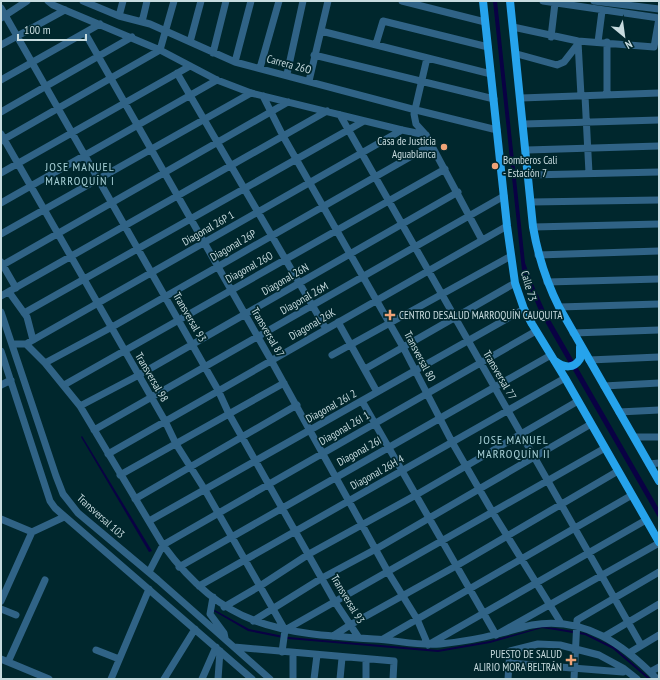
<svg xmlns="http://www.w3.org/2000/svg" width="660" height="680" font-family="'PT Sans Narrow',sans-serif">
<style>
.water{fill:#090144}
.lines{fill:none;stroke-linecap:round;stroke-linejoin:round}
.minor{stroke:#306386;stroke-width:7}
.major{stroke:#26a3ec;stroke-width:8}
.poi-dot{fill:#efa377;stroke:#00272d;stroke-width:1.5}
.labels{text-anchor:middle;stroke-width:3.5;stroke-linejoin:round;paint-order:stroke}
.street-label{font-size:11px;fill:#c7dbdf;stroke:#00272d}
.poi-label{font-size:11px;fill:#c7dbdf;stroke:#00272d;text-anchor:end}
.neighbourhood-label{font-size:12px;letter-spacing:1px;fill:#a8d1d8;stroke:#00272d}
</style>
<rect width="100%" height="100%" fill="#00272d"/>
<path class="water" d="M 493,1 L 497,1 L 525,263 L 532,282 L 545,311 L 659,509 L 659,519 L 540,313 L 522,270 Z
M 82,436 L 152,551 L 149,552 L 81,437 Z
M 213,609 L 249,629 L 288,637 L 438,650 L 490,641 L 542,627 L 555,628 L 585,633 L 614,647 L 651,679 L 648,679 L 613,649 L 585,635 L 555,630 L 542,628 L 490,643 L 438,652 L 288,639 L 248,631 L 212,610 Z"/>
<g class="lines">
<path class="minor" d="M 48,1 L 53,5 L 160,50 L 217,80 L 251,93 L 402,130 L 426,135
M 83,1 L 119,16 L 150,24 L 235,62 L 412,109 L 497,130
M 402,1 L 485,22
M 543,1 L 659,18
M 594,1 L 659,9
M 1,8 L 218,390 L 229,414 L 335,602 L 359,638
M 119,16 L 123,1
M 1,18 L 27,1
M 142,22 L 147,1
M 513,27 L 578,41 L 654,47 L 659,18
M 321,31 L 491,74
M 85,33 L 271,360 L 388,572 L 417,619 L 428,645 L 646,520
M 551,37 L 555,3
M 190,42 L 201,1
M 578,42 L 581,96
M 598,42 L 602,11
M 607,42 L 607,95
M 376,44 L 383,21 L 488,47
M 1,45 L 65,10
M 213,53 L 226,1
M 517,54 L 557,65 L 564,62 L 578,44
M 314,55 L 494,99
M 427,58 L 414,114 L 416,124 L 426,135 L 482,240
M 235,62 L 251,1
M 260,68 L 279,1
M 177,73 L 326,329
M 287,74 L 303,1
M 1,80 L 100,24
M 309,81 L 328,1
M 263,96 L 283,136 L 403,347 L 452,442 L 493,513 L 561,623
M 585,96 L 589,173
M 521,98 L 659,93
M 1,112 L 132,37
M 340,115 L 641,645
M 524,124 L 659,120
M 1,134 L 165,421 L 176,444 L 205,490 L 285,630
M 1,141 L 160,50 L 174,1
M 527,150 L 659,146
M 1,173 L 190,66
M 529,175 L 659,172
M 531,202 L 659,200
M 1,203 L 217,80
M 533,227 L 659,224
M 1,234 L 251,93
M 538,255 L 659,251
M 1,262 L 16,288
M 1,266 L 288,102
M 547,282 L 659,279
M 9,292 L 27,317 L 33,340
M 1,296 L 327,111
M 559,307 L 659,304
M 1,312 L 56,476 L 63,494 L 78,513 L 158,580 L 270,679
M 24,313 L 364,121
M 338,322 L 377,392
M 573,333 L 659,330
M 12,344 L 26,344 L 45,363 L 80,406 L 163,545 C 224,628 278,633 374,639 C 396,640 418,646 440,644 C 459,642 479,639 497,634 C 509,632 521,627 532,625 C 584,616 623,644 657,679
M 26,344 L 402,130
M 1,351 L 50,501 L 55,508 L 252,679
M 332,355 L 511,256
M 589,360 L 659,357
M 45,363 L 112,327 L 431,145
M 365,369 L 515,283
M 1,385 L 11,380
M 64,385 L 445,169
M 604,386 L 659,383
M 362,401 L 496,635 L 659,543
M 80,406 L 139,375 L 458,192
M 619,412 L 659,410
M 94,430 L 504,196
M 634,437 L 659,437
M 108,454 L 507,226
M 649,464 L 659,463
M 120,475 L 284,383
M 135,499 L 297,405
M 1,519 L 32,532
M 149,521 L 524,309
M 179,567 L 551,355
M 149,572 L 163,545 L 536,331
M 199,586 L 565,378
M 213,597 L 210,614 L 224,633 L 225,638
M 1,601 L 32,532 L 64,517
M 224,607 L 260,586 L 309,554 L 416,495 L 578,401
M 1,609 L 16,615
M 253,621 L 322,578 L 376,549 L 591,424
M 285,630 L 605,448
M 333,636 L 350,625 L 456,566 L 618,471
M 605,636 L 659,604
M 383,639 C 466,591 549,543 632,495
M 234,647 L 394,661 L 393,679
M 96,650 L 119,659
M 282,652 L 285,630
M 293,653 L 293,679
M 629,653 L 659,635
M 1,659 L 49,679
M 8,662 L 45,580
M 509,663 L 623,672
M 650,672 L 659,667
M 111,679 L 149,589
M 164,679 L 195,629
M 202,679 L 216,647
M 218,679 L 220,651
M 314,679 L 317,655
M 340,679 L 342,658
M 366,679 L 366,660
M 508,679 L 510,651 L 538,644 L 560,645 L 599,655 L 623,668 L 637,679
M 574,679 L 577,620 L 659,572"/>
<path class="major" d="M 483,1 L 507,226 L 515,283 L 524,309 L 532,324 L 565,378 L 659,542
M 510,1 L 533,227 C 538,256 546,281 559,307 L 659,481
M 555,361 C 564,368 574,369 580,359 L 580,347"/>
</g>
<g class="poi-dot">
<circle cx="444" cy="147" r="4"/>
<circle cx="495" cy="166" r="4"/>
<path d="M388 309h4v4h4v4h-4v4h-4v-4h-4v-4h4z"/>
<path d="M569 654h4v4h4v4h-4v4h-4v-4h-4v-4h4z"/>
</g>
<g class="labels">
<g class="street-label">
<text transform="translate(289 64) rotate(15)" y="4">Carrera 26O</text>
<text transform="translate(208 228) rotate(-30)" y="4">Diagonal 26P 1</text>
<text transform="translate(233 245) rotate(-30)" y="4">Diagonal 26P</text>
<text transform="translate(249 267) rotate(-29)" y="4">Diagonal 26O</text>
<text transform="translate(285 279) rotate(-30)" y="4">Diagonal 26N</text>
<text transform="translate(529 286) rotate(74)" y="4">Calle 73</text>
<text transform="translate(304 298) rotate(-30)" y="4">Diagonal 26M</text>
<text transform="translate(190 317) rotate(60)" y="4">Transversal 93</text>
<text transform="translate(312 324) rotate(-30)" y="4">Diagonal 26K</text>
<text transform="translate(268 332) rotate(60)" y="4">Transversal 87</text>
<text transform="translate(420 356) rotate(62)" y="4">Transversal 80</text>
<text transform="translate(500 375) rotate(60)" y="4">Transversal 77</text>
<text transform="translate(152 377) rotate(60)" y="4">Transversal 98</text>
<text transform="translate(331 406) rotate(-29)" y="4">Diagonal 26I 2</text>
<text transform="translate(344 428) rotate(-30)" y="4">Diagonal 26I 1</text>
<text transform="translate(359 451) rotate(-29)" y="4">Diagonal 26I</text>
<text transform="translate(377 472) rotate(-29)" y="4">Diagonal 26H 4</text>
<text transform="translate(101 516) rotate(42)" y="4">Transversal 103</text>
<text transform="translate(348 599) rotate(59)" y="4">Transversal 93</text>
</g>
<g class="poi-label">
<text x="436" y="145">Casa de Justicia<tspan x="436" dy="13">Aguablanca</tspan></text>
<text x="503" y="164" text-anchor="start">Bomberos Cali<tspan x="503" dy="13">- Estación 7</tspan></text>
<text x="399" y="319" text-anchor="start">CENTRO DESALUD MARROQUÍN CAUQUITA</text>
<text x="562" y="658">PUESTO DE SALUD<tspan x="562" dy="13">ALIRIO MORA BELTRÁN</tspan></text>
</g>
<g class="neighbourhood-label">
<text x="80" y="171">JOSE MANUEL<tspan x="80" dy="14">MARROQUÍN I</tspan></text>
<text x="514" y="444">JOSE MANUEL<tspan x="514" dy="14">MARROQUÍN II</tspan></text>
</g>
</g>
<rect width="660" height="680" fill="none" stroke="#c7dbdf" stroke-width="4"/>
<g transform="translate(624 36) rotate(151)" stroke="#00272d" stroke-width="3" paint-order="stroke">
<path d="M0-3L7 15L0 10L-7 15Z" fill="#c7dbdf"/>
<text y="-6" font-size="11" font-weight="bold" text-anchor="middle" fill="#c7dbdf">N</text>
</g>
<path d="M18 34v6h68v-6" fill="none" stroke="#c7dbdf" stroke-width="2"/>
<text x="24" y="34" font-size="12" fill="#c7dbdf" stroke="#00272d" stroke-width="3" paint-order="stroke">100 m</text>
</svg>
